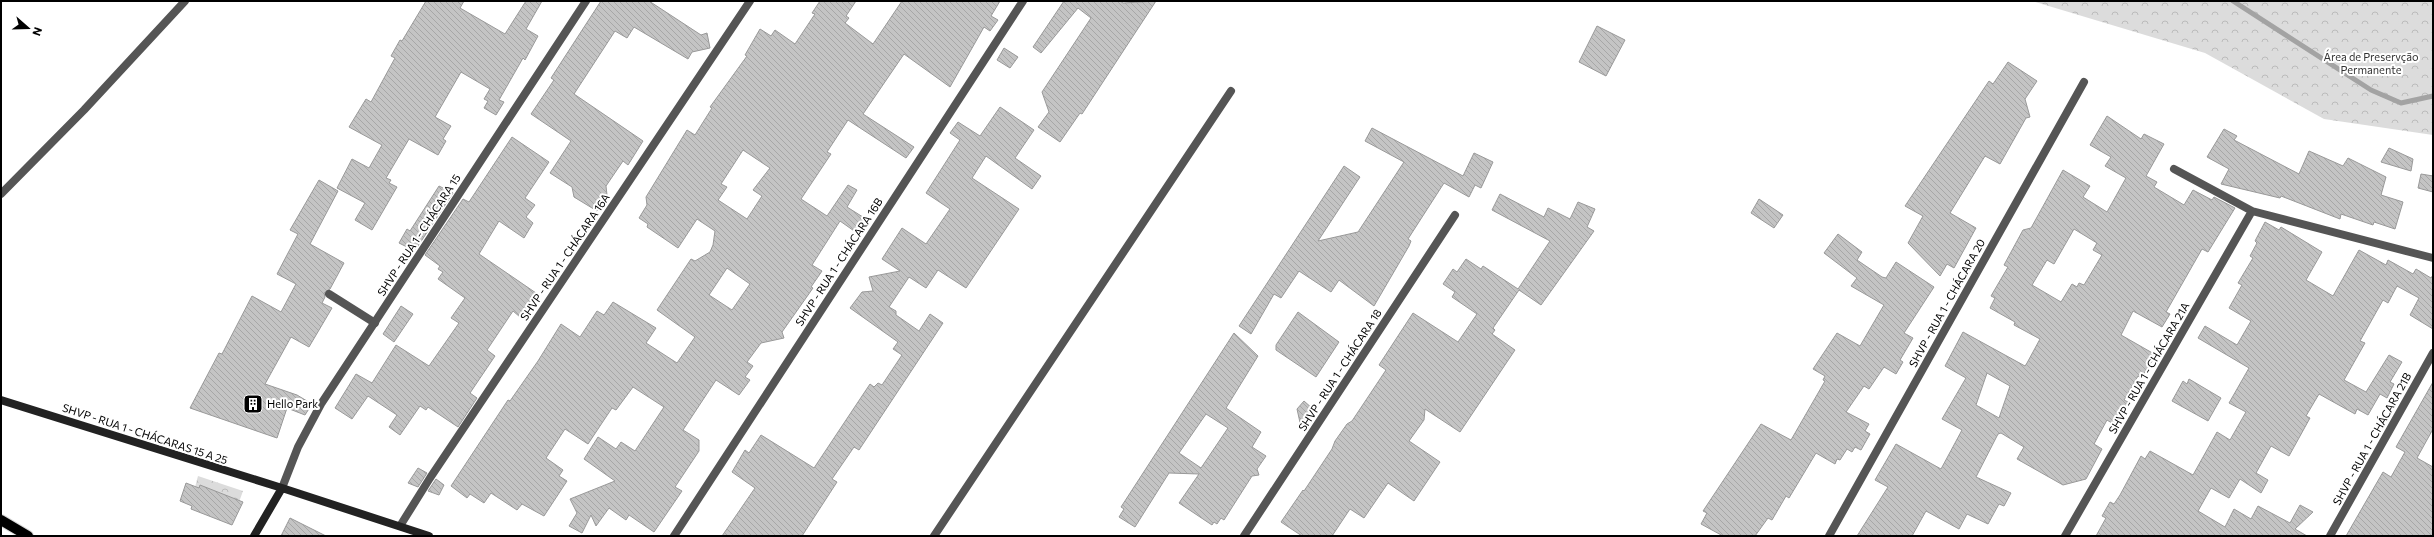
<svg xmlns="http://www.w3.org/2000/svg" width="2434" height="537" font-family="Commissioner,sans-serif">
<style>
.park{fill:url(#park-crowns)}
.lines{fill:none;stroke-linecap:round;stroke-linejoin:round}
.stream{stroke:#a3a3a3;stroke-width:5}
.building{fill:url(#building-back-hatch);stroke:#999;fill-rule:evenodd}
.primary-casing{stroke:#dbdbdb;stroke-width:12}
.lane{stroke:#555;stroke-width:8}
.street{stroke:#555;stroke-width:8}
.secondary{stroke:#222;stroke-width:8}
.primary{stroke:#000;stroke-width:10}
.labels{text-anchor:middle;stroke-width:4;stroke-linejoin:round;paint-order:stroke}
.park-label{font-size:11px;fill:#333;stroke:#fff}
.street-label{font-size:11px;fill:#000;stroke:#fff}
.poi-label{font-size:11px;fill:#000;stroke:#fff;text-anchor:start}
</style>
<defs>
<pattern id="park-crowns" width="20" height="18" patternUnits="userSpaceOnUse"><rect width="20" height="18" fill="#dcdcdc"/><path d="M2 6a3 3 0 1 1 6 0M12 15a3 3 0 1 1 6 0" fill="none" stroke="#bbb"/></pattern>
<pattern id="building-back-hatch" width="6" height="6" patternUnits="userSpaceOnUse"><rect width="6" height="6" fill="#c4c4c4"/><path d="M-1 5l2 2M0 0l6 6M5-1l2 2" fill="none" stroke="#a7a7a7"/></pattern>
</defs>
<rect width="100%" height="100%" fill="#fff"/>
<path class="park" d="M 2032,1 L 2433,1 L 2433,135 L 2324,119 L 2205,53 Z
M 198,476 L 243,491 L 234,516 L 191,502 Z"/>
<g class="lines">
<path class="stream" d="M 2233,1 L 2371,90 L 2401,103 L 2433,96"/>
</g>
<path class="building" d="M 426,1 L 464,1 L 460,8 L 505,34 L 526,1 L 542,1 L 526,29 L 538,36 L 525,60 L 523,58 L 499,100 L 504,102 L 496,115 L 484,108 L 488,101 L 484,99 L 490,89 L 461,72 L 435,117 L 451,126 L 443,139 L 446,141 L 438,155 L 409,139 L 386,178 L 391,180 L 389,183 L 397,187 L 372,230 L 355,220 L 365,203 L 337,188 L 352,159 L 369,168 L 382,145 L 349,127 L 366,99 L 371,102 L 395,58 L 391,56 L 400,40 L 402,41 Z
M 601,1 L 649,1 L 701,35 L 707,33 L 710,48 L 692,52 L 688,59 L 634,27 L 627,38 L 615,31 L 574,94 L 643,141 L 628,165 L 623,161 L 606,186 L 607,195 L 597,211 L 574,197 L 572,187 L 550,173 L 571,141 L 531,114 L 554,80 L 551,78 Z
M 820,1 L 856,1 L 846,16 L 849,18 L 845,23 L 873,44 L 902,1 L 1000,1 L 991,16 L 998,20 L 990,31 L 984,27 L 950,87 L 904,54 L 863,114 L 914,147 L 906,158 L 848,120 L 827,152 L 831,154 L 801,199 L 827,216 L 848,185 L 857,190 L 847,207 L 866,219 L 857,233 L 840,221 L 812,265 L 822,271 L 811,287 L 813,288 L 782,332 L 784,338 L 761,343 L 747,362 L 753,366 L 745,377 L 750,380 L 739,395 L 716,380 L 683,430 L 699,440 L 699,451 L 675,487 L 682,491 L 654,532 L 629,515 L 626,520 L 609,508 L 596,526 L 591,515 L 582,533 L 569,526 L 577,513 L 570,499 L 615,481 L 584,459 L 598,437 L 616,449 L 621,442 L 635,451 L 664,407 L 633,387 L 616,410 L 612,408 L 588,444 L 565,429 L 546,458 L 563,470 L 559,476 L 567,481 L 544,516 L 522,504 L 517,510 L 491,493 L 484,503 L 470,494 L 467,498 L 451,486 L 508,400 L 510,401 L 538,361 L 561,324 L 580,337 L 597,311 L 604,315 L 613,302 L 656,328 L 646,343 L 677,363 L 695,337 L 657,310 L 691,259 L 695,261 L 710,252 L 713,245 L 715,231 L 697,219 L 678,248 L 647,227 L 648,224 L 639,218 L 647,205 L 646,197 L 687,130 L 695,135 L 712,108 L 710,107 L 747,56 L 745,55 L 760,29 L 771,36 L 775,30 L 795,44 L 815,14 L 812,13 ZM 743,150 L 770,168 L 753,190 L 762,196 L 747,219 L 718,200 L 727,187 L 721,184 ZM 727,268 L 750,284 L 732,310 L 709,295 Z
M 1064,1 L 1120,1 L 1123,3 L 1156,1 L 1082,114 L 1080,113 L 1060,142 L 1038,127 L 1049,112 L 1042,92 L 1091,18 L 1078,8 L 1041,53 L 1033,47 Z
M 1597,26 L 1625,40 L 1606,76 L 1579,62 Z
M 1004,48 L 1018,57 L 1010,68 L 997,60 Z
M 2008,62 L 2037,81 L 2025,99 L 2030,117 L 2026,118 L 2000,164 L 1985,156 L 1950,213 L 1976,228 L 1954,268 L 1947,264 L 1940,276 L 1908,243 L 1923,216 L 1905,206 L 1989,81 L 1993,84 Z
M 1000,107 L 1034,130 L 1015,158 L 1041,176 L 1032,189 L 986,156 L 972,178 L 1019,209 L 966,288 L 938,270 L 926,288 L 909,277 L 889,307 L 896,311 L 896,315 L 919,331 L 930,314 L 943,323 L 859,450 L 854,447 L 832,479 L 837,482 L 802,536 L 722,536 L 755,488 L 732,472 L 745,450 L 749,453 L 761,435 L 814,468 L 870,384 L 874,387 L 878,383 L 882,385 L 902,355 L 893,349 L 898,342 L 850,308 L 862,292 L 873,291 L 869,277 L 900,271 L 882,259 L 902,228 L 926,244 L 950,209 L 926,193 L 960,140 L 950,133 L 958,122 L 980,136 Z
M 2107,116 L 2141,139 L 2144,134 L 2164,144 L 2146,176 L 2157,182 L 2154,187 L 2184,205 L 2193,190 L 2212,200 L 2214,197 L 2235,208 L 2208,252 L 2202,249 L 2166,312 L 2170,314 L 2162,327 L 2133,311 L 2121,335 L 2156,355 L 2141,378 L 2138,376 L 2124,400 L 2128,402 L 2115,425 L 2107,420 L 2094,444 L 2102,449 L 2086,479 L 2063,485 L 2017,459 L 2024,447 L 2001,433 L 1998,434 L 1976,477 L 2011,493 L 2004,506 L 1999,504 L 1988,524 L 1967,514 L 1959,529 L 1926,511 L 1912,536 L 1857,536 L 1888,487 L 1875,480 L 1896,444 L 1941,469 L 1962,430 L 1942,419 L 1966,378 L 1945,366 L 1963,332 L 2025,366 L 2027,363 L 2040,339 L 2014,325 L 2015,322 L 1990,308 L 1995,298 L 1991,296 L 2008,267 L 2004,265 L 2023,230 L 2031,228 L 2063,170 L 2090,186 L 2083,197 L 2107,212 L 2126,178 L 2105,166 L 2111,157 L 2090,145 ZM 2074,229 L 2097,243 L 2093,250 L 2102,255 L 2084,285 L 2079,283 L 2077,287 L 2072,284 L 2061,302 L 2032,285 L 2047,260 L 2054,264 ZM 1987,373 L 2010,386 L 1999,418 L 1976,405 Z
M 1372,128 L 1463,176 L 1474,153 L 1493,162 L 1481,188 L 1475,185 L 1469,197 L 1444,183 L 1408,239 L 1411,241 L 1409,246 L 1374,306 L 1339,280 L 1331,292 L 1299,271 L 1281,298 L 1274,294 L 1251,334 L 1239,326 L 1344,166 L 1360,177 L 1318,241 L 1358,232 L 1404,162 L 1365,141 Z
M 2224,129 L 2237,136 L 2234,140 L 2299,174 L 2309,151 L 2343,166 L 2348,158 L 2386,177 L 2381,195 L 2403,202 L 2395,229 L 2374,222 L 2373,225 L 2341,214 L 2340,219 L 2281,196 L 2280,198 L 2221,184 L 2229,169 L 2207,157 Z
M 512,137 L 549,162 L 525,198 L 535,205 L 526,217 L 533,223 L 524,238 L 499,221 L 479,254 L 536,293 L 520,317 L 513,311 L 487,350 L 495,356 L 470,393 L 477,398 L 458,427 L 428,407 L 426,410 L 420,406 L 400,435 L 389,427 L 397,415 L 368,396 L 352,419 L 335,408 L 356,374 L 372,383 L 396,345 L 429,366 L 459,323 L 451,318 L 465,298 L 438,279 L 443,272 L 438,269 L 440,266 L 425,255 L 463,199 L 469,202 Z
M 2389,148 L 2413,159 L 2411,171 L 2381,162 Z
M 2421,174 L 2433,176 L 2433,192 L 2418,188 Z
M 319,180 L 338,191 L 310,244 L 344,263 L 330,289 L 324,293 L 325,297 L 322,303 L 332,308 L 309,347 L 291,337 L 265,384 L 297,395 L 312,404 L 305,415 L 287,408 L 277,438 L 190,408 L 219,353 L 222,354 L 252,296 L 281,312 L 296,284 L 277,274 L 298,234 L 290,230 Z
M 439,186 L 453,193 L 416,249 L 414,248 L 413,250 L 399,243 L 407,229 L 410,231 Z
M 1500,194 L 1544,217 L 1548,208 L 1570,219 L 1578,202 L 1595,209 L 1587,227 L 1594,231 L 1541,305 L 1519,290 L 1493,328 L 1495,330 L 1492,334 L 1515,350 L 1460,432 L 1425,409 L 1424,420 L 1409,441 L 1440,462 L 1414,501 L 1388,483 L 1364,518 L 1350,509 L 1332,536 L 1302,536 L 1281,522 L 1303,490 L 1304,491 L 1332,449 L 1335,441 L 1347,424 L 1352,421 L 1386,370 L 1379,365 L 1413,313 L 1458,342 L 1477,314 L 1452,297 L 1455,292 L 1443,284 L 1453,269 L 1457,272 L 1466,259 L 1481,269 L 1483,266 L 1518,289 L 1550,241 L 1492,210 Z
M 1759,199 L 1783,215 L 1774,228 L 1751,213 Z
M 2265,222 L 2279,230 L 2281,227 L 2322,252 L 2306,280 L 2333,296 L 2359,250 L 2386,265 L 2388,260 L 2413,274 L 2416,269 L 2431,278 L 2433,275 L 2433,329 L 2410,315 L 2419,298 L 2397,286 L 2388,303 L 2383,300 L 2360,341 L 2365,343 L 2344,380 L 2366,392 L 2389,355 L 2402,362 L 2390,382 L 2394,384 L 2387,398 L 2380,394 L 2368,415 L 2357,409 L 2355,414 L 2319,394 L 2306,416 L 2310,418 L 2289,456 L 2271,446 L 2256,473 L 2268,480 L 2261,493 L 2240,479 L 2229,498 L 2211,488 L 2198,511 L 2225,527 L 2234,509 L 2251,519 L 2258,506 L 2290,523 L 2300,505 L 2313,512 L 2295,529 L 2307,536 L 2096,536 L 2106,518 L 2102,516 L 2110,502 L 2114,504 L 2120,495 L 2141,456 L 2145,459 L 2150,451 L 2193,475 L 2217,432 L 2230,440 L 2246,412 L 2229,403 L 2249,368 L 2198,338 L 2205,326 L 2237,345 L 2251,321 L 2229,308 L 2242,285 L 2238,283 L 2253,258 L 2250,256 L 2257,243 L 2255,241 Z
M 1838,234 L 1862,252 L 1857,260 L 1882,277 L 1886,278 L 1896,262 L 1934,287 L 1904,333 L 1913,338 L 1900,360 L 1903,362 L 1896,374 L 1884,367 L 1869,389 L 1864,386 L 1846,412 L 1869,424 L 1865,431 L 1870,434 L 1861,450 L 1855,447 L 1852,452 L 1847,449 L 1840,460 L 1837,459 L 1835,464 L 1816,453 L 1789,498 L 1786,496 L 1772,520 L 1768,518 L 1755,536 L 1723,536 L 1701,524 L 1707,513 L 1703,511 L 1761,424 L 1791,440 L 1825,381 L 1823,380 L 1825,376 L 1813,369 L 1837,333 L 1860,346 L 1884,305 L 1851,286 L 1857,278 L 1824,253 Z
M 401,306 L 413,314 L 394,342 L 383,334 Z
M 1298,312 L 1339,342 L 1316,377 L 1276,350 L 1276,345 Z
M 1234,333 L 1258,356 L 1226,408 L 1261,432 L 1252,447 L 1266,456 L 1257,469 L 1259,475 L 1252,476 L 1224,520 L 1221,518 L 1217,524 L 1214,522 L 1212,525 L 1179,503 L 1199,474 L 1169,473 L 1135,527 L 1119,517 L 1124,509 L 1121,507 ZM 1206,414 L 1228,428 L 1201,468 L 1179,453 Z
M 2189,379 L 2221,398 L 2208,421 L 2172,401 L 2183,381 L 2187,384 Z
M 2433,382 L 2433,429 L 2417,458 L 2433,467 L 2433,536 L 2346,536 L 2383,472 L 2391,477 L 2405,452 L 2396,447 Z
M 1304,401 L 1313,409 L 1301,427 L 1297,409 Z
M 418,468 L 427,473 L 418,487 L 408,483 Z
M 436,479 L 444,485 L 439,495 L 428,491 Z
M 186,483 L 199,488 L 200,485 L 243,502 L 232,525 L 191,509 L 192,506 L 180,501 Z
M 290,518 L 326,536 L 281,536 Z"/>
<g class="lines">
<defs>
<path id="primary" d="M 1,520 L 28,536"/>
</defs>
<use href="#primary" class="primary-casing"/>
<path class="lane" d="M 329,294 L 375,323"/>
<path class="street" d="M 2174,169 L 2252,211 L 2433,258
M 1,194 L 84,110 L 185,1
M 282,488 L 298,447 L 321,404 L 586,1
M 400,526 L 430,478 L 750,1
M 674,536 L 1023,1
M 934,536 L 1231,91
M 1244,536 L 1455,215
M 1829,536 L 2084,82
M 2065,536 L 2252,211
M 2330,536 L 2433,353"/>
<path class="secondary" d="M 1,400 L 282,488
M 254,536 L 282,488 L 429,536"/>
<use href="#primary" class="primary"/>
</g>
<defs>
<symbol id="building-square" viewBox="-11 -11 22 22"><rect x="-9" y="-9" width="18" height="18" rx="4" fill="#000" stroke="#fff"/><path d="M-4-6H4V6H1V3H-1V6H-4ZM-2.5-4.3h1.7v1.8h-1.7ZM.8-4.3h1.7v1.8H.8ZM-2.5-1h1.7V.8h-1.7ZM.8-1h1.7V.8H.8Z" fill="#fff"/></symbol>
</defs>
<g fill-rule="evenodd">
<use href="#building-square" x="242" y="393" width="22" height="22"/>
</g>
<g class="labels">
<g class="park-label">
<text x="2371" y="61">Área de Preservção<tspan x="2371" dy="13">Permanente</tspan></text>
</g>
<g class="street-label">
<text transform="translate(419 235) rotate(-57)" y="4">SHVP - RUA 1 - CHÁCARA 15</text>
<text transform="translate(565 257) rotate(-56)" y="4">SHVP - RUA 1 - CHÁCARA 16A</text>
<text transform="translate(839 262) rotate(-57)" y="4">SHVP - RUA 1 - CHÁCARA 16B</text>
<text transform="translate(1947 303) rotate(-61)" y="4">SHVP - RUA 1 - CHÁCARA 20</text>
<text transform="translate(2149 368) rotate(-60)" y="4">SHVP - RUA 1 - CHÁCARA 21A</text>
<text transform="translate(1340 370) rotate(-57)" y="4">SHVP - RUA 1 - CHÁCARA 18</text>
<text transform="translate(145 434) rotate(18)" y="4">SHVP - RUA 1 - CHÁCARAS 15 A 25</text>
<text transform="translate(2372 439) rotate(-61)" y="4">SHVP - RUA 1 - CHÁCARA 21B</text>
</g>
<g class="poi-label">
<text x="267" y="408">Hello Park</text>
</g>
</g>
<rect width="2434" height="537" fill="none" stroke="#000000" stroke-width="4"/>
<g transform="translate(28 28) rotate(110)" stroke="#ffffff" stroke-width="3" paint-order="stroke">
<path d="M0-3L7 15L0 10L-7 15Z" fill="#000000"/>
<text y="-6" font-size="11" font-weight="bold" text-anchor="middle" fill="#000000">N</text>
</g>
</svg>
